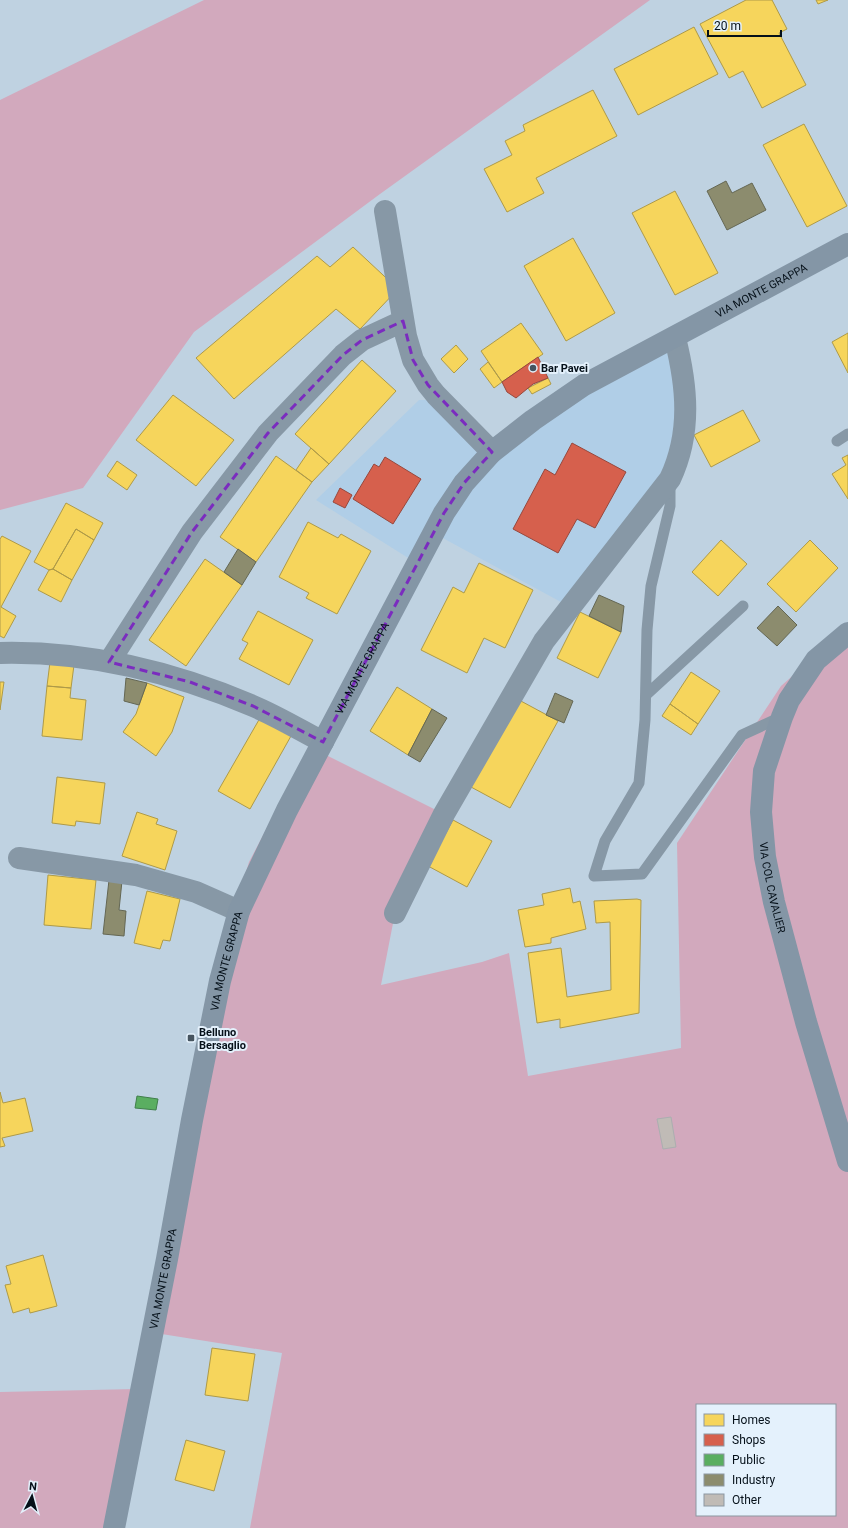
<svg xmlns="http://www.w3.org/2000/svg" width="848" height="1528" font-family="Roboto,sans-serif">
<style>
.built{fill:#b0cee7}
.green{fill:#d2a9bd;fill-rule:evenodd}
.homes{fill:#f6d55c;stroke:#ae9a48}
.shops{fill:#d6604d;stroke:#97483d}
.public{fill:#5aae61;stroke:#407f4b}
.industry{fill:#8c8c6e;stroke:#646754}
.building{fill:#c0bbb6;stroke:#abaeb0}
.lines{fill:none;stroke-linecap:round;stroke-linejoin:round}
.lane{stroke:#8798a6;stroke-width:11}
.street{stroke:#8798a6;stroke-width:22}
.secondary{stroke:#8496a6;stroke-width:22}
.marked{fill:none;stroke:#7b2cbf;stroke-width:3;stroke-dasharray:8 5;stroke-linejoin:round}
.poi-dot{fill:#46545f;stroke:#e4f1fc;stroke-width:1.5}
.labels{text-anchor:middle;stroke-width:4;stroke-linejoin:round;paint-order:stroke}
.street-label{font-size:11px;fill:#051019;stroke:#e4f1fc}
.poi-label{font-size:11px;font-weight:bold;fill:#051019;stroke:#e4f1fc;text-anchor:start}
</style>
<rect width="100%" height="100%" fill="#bfd2e1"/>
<path class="built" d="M 682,328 L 688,445 L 572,608 L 428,530 L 413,561 L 316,500 L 419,400 L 447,400 L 492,446 Z"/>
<path class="green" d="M 204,0 L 650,0 L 380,194 L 194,332 L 83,488 L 0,510 L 0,100 Z
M 848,627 L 848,1528 L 250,1528 L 282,1353 L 149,1332 L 209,994 L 249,862 L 310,747 L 444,814 L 395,913 L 381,985 L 482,962 L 509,953 L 528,1076 L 681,1048 L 677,843 L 781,686 ZM 697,1405 L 835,1405 L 835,1515 L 697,1515 Z
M 136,1389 L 106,1528 L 0,1528 L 0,1392 Z"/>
<path class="homes" d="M 746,0 L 772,0 L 787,29 L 779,33 L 806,85 L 762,108 L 743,71 L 729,78 L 700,24 Z
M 816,0 L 828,0 L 818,4 Z
M 694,27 L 718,74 L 638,115 L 614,69 Z
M 593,90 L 617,136 L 536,178 L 544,193 L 507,212 L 484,169 L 512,155 L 505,141 L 525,131 L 523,125 Z
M 804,124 L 847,206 L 807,227 L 763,145 Z
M 675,191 L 718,273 L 675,295 L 632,213 Z
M 573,238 L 615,313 L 566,341 L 524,266 Z
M 353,247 L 398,289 L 360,329 L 336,309 L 234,399 L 196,358 L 317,256 L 330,267 Z
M 521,323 L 543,354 L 502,382 L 481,351 Z
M 848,333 L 848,373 L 832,342 Z
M 456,345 L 468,359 L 454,373 L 441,359 Z
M 362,360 L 396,391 L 329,464 L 295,434 Z
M 488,362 L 502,382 L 494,388 L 480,369 Z
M 548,378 L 551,384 L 532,394 L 528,388 Z
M 173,395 L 234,440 L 196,486 L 136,440 Z
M 743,410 L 760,441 L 711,467 L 694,435 Z
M 311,448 L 329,464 L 312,482 L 296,470 Z
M 848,455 L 848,499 L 832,474 L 846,465 L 842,458 Z
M 276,456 L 312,482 L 256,562 L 220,537 Z
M 117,461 L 137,475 L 127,490 L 107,476 Z
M 66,503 L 103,523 L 94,540 L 76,529 L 53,569 L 49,570 L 34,562 Z
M 308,522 L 338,538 L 341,534 L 371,551 L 337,614 L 306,598 L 309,593 L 279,577 Z
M 76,529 L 94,540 L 72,580 L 53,569 Z
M 2,536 L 31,551 L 1,607 L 16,616 L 4,638 L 0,636 L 0,539 Z
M 721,540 L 747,564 L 718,596 L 692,572 Z
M 810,540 L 838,568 L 796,612 L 767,584 Z
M 205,559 L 242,585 L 186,666 L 149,640 Z
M 479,563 L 533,590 L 505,648 L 484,638 L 467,673 L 421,650 L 453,587 L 464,593 Z
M 53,569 L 72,580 L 61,602 L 38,590 L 49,570 Z
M 258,611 L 313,640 L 289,685 L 239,659 L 248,643 L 242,640 Z
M 580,612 L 621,632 L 598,678 L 557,658 Z
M 50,662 L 74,665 L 71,688 L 47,686 Z
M 691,672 L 720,691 L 698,724 L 670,704 Z
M 0,682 L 4,682 L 0,710 Z
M 147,683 L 184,697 L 172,732 L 156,756 L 123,732 L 136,714 Z
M 47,686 L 71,688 L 70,698 L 86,700 L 82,740 L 42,736 Z
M 397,687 L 432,709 L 408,755 L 370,731 Z
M 519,700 L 558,721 L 510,808 L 471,787 Z
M 670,704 L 698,724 L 691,735 L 662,716 Z
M 260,718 L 291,736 L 250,809 L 218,791 Z
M 57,777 L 105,783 L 100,824 L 76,821 L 75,826 L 52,823 Z
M 137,812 L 158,819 L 156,824 L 177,831 L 165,870 L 122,856 Z
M 453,820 L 492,841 L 467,887 L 428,866 Z
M 48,875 L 96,880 L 91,929 L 44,925 Z
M 570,888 L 573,903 L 580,901 L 586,929 L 551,938 L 551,943 L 525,947 L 518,910 L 544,905 L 542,894 Z
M 147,891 L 180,899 L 170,941 L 163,940 L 160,949 L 134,943 Z
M 637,899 L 641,900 L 639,1013 L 560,1028 L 560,1019 L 537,1023 L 528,953 L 561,948 L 567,997 L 611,990 L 610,922 L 596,923 L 594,901 Z
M 0,1092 L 3,1103 L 25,1098 L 33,1131 L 2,1138 L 5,1146 L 0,1147 Z
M 43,1255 L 57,1306 L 30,1313 L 29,1308 L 13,1313 L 5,1285 L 11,1284 L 6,1266 Z
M 212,1348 L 255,1354 L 248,1401 L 205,1395 Z
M 186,1440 L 225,1451 L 214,1491 L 175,1480 Z"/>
<path class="shops" d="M 538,357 L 548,378 L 533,384 L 516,398 L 507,392 L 502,382 Z
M 572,443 L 626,472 L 595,528 L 577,519 L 558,553 L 513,529 L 545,469 L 555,475 Z
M 385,457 L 421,479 L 393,524 L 353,499 L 374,464 L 379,467 Z
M 340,488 L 352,495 L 345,508 L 333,502 Z"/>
<path class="public" d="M 137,1096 L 158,1099 L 156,1110 L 135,1108 Z"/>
<path class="industry" d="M 726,181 L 732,193 L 752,183 L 766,210 L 727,230 L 707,191 Z
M 238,549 L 256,562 L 242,585 L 224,572 Z
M 599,595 L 624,606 L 621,632 L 589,616 Z
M 778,606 L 797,625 L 777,646 L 757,628 Z
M 126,678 L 147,683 L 139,705 L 124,701 Z
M 555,693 L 573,701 L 564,723 L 546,715 Z
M 432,709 L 447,718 L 420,762 L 408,755 Z
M 109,880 L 122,881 L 119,910 L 126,911 L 124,936 L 103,934 Z"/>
<path class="building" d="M 671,1117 L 676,1147 L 663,1149 L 657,1119 Z"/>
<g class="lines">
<path class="lane" d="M 837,441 L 848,434
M 670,483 L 670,506 L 651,586 L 647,630 L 645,720 L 639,783 L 605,841 L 594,876 L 642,874 L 742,735 L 781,717
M 646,695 L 743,606"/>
<path class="street" d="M 385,211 L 406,336 L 413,360 L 428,385 L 436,395 L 492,452
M 0,653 C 87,651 173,672 253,706 C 277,716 300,730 323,742
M 109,662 L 192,532 L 268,433 L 343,355 L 362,340 L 403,321
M 19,858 L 136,875 L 196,892 L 239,911
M 395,913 L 444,814 L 544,641 L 670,479 C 692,432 687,386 675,338"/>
<g class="secondary">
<path id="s1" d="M 848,633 L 816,660 L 789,700 L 782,717 L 764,771 L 761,812 L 765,857 L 774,902 L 806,1022 L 848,1161"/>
<path id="s2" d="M 114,1528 L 167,1259 L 192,1120 L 220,981 L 239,911 L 287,810 L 444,513 L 464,483 L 492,452 L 533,420 L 584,385 L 848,244"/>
</g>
</g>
<path class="marked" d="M 403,321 L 413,360 L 428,385 L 492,452 L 464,483 L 444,513 L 323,742 L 253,706 L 190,682 L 109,662 L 192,532 L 268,433 L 343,355 L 362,340 Z"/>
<g class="poi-dot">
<circle cx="533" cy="368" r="4"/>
<rect x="187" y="1034" width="8" height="8" rx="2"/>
</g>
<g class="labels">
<g class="street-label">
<text dy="4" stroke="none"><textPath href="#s2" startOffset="1470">VIA MONTE GRAPPA</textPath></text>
<text dy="4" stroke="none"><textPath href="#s2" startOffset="902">VIA MONTE GRAPPA</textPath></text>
<text dy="4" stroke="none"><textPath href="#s1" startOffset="283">VIA COL CAVALIER</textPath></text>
<text dy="4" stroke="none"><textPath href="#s2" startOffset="578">VIA MONTE GRAPPA</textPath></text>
<text dy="4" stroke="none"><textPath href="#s2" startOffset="254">VIA MONTE GRAPPA</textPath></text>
</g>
<g class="poi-label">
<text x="541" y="372">Bar Pavei</text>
<text x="199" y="1036">Belluno<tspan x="199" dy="13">Bersaglio</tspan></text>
</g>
</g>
<rect x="696" y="1404" width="140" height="112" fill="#e4f1fc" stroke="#8b97a1"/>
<rect x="704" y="1414" width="20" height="12" fill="#f6d55c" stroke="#8b97a1"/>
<text x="732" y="1424" font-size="12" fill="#051019">Homes</text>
<rect x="704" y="1434" width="20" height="12" fill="#d6604d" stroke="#8b97a1"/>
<text x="732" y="1444" font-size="12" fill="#051019">Shops</text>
<rect x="704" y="1454" width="20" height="12" fill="#5aae61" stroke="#8b97a1"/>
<text x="732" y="1464" font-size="12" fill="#051019">Public</text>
<rect x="704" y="1474" width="20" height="12" fill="#8c8c6e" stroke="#8b97a1"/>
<text x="732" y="1484" font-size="12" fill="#051019">Industry</text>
<rect x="704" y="1494" width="20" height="12" fill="#c0bbb6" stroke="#8b97a1"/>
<text x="732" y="1504" font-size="12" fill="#051019">Other</text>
<g transform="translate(32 1496) rotate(6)" stroke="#e4f1fc" stroke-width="3" paint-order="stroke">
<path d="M0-3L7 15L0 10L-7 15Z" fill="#051019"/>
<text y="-6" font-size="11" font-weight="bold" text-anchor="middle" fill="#051019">N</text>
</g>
<path d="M708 30v6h73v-6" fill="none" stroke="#051019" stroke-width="2"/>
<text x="714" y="30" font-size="12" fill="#051019" stroke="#e4f1fc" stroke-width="3" paint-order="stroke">20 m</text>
</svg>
